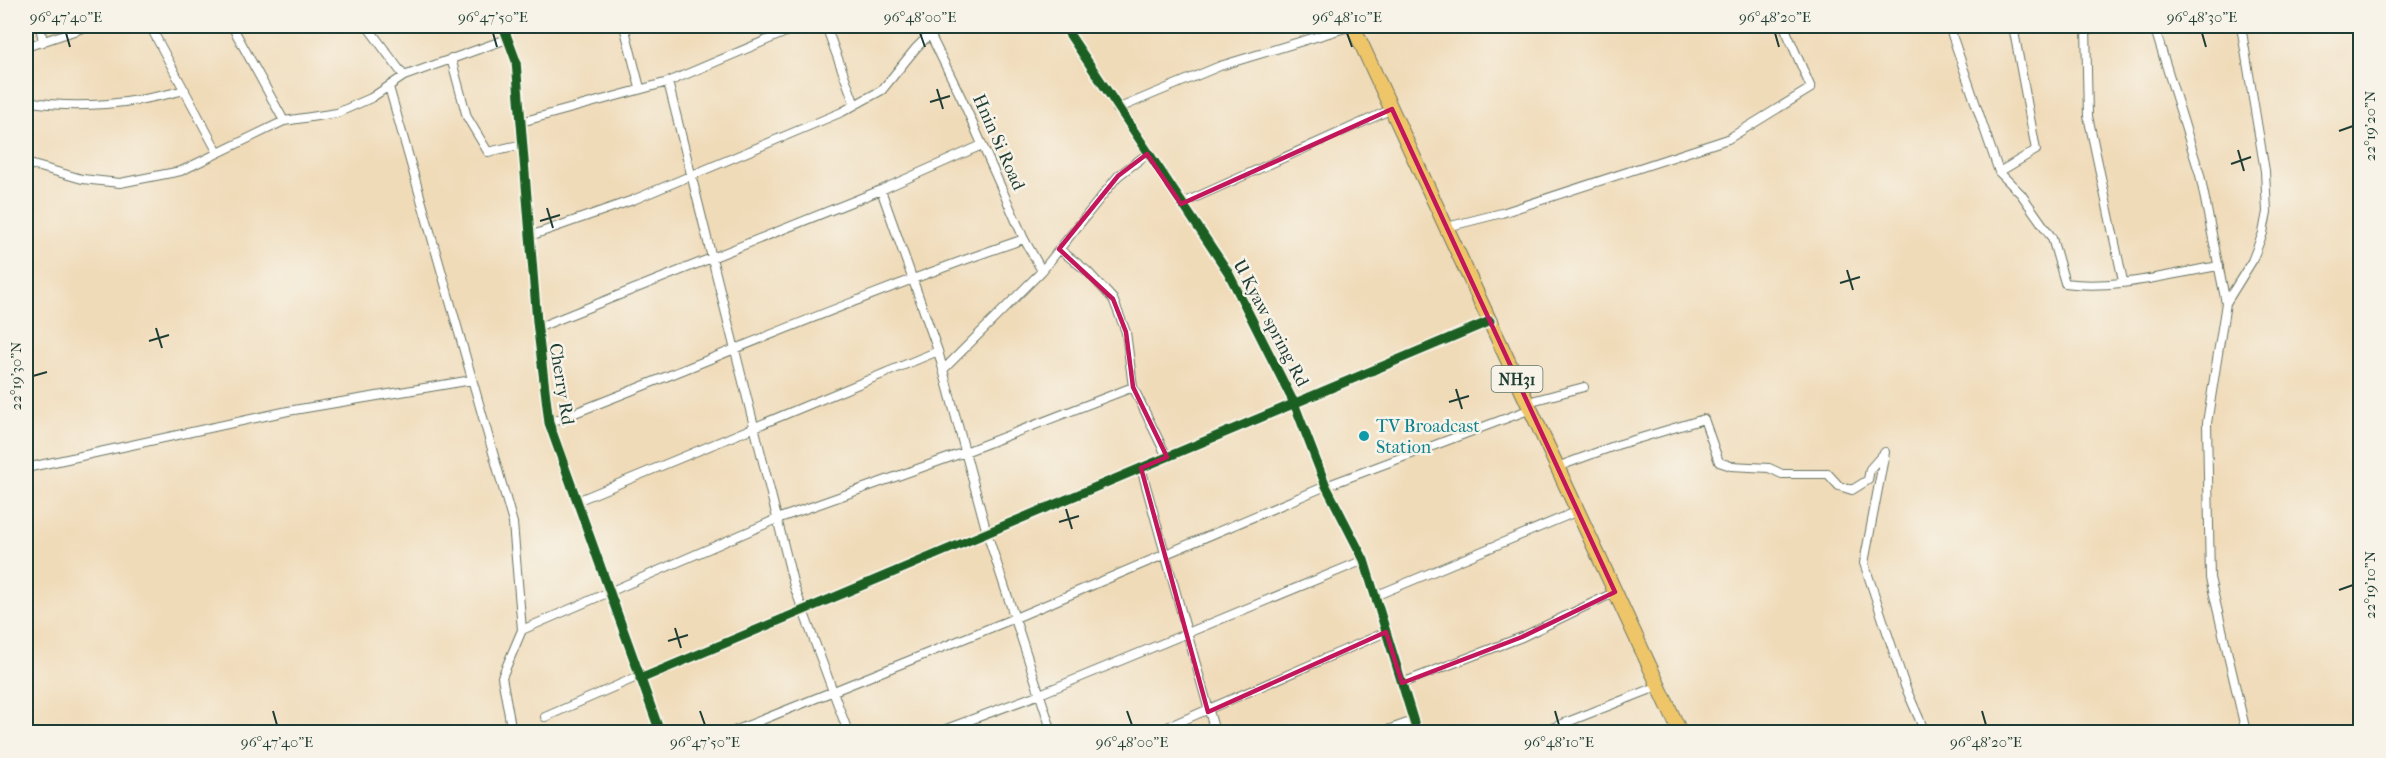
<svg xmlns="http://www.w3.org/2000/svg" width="2386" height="758" font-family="'IM FELL French Canon',serif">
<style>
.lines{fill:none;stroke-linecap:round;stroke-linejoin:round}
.minor-casing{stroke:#687463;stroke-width:10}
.trunk-casing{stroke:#687463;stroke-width:16}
.minor{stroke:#fff;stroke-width:8}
.trunk{stroke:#eec569;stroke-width:14}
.cycleway-casing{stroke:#f7f3e8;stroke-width:13}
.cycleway{stroke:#1b5e20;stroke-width:9}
.marked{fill:none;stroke:#c2185b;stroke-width:4.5;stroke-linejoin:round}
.ticks{fill:none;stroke:#1f3d34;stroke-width:2}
.culture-dot{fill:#0f9aa8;stroke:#f7f3e8;stroke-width:2}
.labels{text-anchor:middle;stroke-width:5;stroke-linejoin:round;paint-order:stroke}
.shield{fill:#f7f3e8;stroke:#60746a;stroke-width:1.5}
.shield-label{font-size:16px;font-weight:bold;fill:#1f3d34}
.street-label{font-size:18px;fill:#1f3d34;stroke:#f7f3e8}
.culture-label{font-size:18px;fill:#0d838f;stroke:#f7f3e8;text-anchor:start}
.neatline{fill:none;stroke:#1f3d34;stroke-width:2}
.ticks-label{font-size:15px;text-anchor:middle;fill:#1f3d34}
</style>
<rect width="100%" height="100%" fill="#f7f3e8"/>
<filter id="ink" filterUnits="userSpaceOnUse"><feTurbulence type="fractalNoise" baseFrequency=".0167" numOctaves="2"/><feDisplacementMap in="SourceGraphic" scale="12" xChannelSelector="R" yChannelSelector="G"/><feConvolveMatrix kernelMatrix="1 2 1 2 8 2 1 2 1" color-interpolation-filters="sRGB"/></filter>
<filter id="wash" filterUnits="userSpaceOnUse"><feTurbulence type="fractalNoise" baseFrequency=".008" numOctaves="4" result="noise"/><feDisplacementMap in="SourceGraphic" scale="24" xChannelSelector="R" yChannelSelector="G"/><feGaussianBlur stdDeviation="1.35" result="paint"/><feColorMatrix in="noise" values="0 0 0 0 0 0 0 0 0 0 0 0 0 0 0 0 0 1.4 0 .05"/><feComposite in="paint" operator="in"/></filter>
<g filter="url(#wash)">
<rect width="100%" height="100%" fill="#f0dbb9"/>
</g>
<g filter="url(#ink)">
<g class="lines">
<defs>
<path id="minor" d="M 40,26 L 43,42
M 150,26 L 218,153
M 232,26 L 284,121
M 367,26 L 404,76
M 503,26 L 516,61 L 537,322 L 549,423 L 660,732
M 624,26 L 640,88
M 826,26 L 855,105
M 926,26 L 961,97 L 1024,239 L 1042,271
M 1064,26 L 1228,272 L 1294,403 L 1326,486 L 1364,560 L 1417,732
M 1949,26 L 1999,172 L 2021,194 L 2052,238 L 2065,283 C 2115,290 2170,274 2219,266
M 2086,26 L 2088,116 L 2123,281
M 2154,26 L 2200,175 L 2226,303 L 2207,423 L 2210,578 L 2246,732
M 26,47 L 89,26
M 451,58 L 467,117 L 488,152 L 523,144
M 668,82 L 794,586 L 848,732
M 389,87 L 513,523 L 522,630 L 502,677 L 512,732
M 26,101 C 80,110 131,104 185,90
M 1117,109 L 1220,66 L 1352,26
M 521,122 L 668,82 L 800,26
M 26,163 L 82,179 L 120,183 L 181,171 L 284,121 L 337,113 L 371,98 L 404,76 L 507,39
M 1999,172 L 2036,150 L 2013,26
M 881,190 L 938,351 L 987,533 L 1052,732
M 1181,204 L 1392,109
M 1447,227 L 1502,213 L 1728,139 L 1811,88 L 1784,26
M 530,236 L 633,200 L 842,112 L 882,90 L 916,48 L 930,34
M 1059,249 L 1087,271 L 1113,299 L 1126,332 L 1133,387 L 1167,457
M 2226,303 L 2252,261 L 2263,233 L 2267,212 L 2265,171 L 2241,26
M 537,328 L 881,190 L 982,145
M 943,370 L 1042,271 L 1118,176 L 1147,154
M 1528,402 L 1584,387
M 549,423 C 707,362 863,294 1024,239
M 1557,467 L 1617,445 L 1704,419 L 1719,462 L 1731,466 L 1769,468 L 1782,474 L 1828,474 L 1839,486 L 1852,490 L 1868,480 L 1870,469 L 1885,452 L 1864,563 L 1905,686 L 1925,732
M 26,468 L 288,411 L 472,380
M 1141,468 L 1215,732
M 577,501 L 938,351
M 1375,596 L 1578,511
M 522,630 L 777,519 L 965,452 L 1133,387
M 640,679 L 1490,321
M 1402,683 L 1522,637 L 1615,592
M 545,717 L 639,676
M 732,732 L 1015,618 L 1326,486 L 1531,409
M 938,732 L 1040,694 L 1364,560
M 1156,732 L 1386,632
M 1382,732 L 1413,721
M 1542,732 L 1659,686
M 2067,732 L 2068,732"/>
<path id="trunk" d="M 1353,26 L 1680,732"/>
</defs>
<use href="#minor" class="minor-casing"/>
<use href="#trunk" class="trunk-casing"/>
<use href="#minor" class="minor"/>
<use href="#trunk" class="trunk"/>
<defs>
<path id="cycleway" d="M 503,26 L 516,61 L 537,322 L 549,423 L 660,732
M 1064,26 L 1228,272 L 1294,403 L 1326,486 L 1364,560 L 1417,732
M 640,679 L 1490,321"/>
</defs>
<use href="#cycleway" class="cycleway-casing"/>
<use href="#cycleway" class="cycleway"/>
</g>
</g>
<path class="marked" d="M 1392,109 L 1615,592 L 1522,637 L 1402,683 L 1386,632 L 1208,712 L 1141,468 L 1167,457 L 1133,387 L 1126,332 L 1113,299 L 1059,249 L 1118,176 L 1147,154 L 1181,204 Z"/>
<path class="ticks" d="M 66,33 L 70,47M 493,33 L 497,47M 920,33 L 925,47M 1347,33 L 1352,47M 1775,33 L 1779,47M 2202,33 L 2206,47M 937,89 L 943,109M 930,102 L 950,96M 2339,131 L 2353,126M 2238,150 L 2244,171M 2231,164 L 2251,157M 547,208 L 553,228M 540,221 L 560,215M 1847,270 L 1853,290M 1840,283 L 1860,277M 156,328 L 162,348M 149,341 L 169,335M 33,376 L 47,372M 1456,389 L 1462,409M 1449,402 L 1469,396M 1066,509 L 1072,529M 1059,522 L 1079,516M 2339,590 L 2353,585M 675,628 L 681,648M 668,641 L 688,635M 273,711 L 277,725M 700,711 L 705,725M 1127,711 L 1132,725M 1555,711 L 1559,725M 1982,711 L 1986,725"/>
<circle class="culture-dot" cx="1364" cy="436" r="6"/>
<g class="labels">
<rect class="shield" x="1491.5" y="366" width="51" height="26" rx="4.5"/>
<g class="shield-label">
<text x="1517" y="385">NH31</text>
</g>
<g class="street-label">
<text transform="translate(999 142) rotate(66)" y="6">Hnin Si Road</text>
<text transform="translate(1271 323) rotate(62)" y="6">U Kyaw spring Rd</text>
<text transform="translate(562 384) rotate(81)" y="6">Cherry Rd</text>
</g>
<g class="culture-label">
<text x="1376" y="432">TV Broadcast<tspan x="1376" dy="21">Station</tspan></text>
</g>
</g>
<rect width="2386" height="758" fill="none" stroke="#f7f3e8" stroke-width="66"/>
<rect x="33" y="33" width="2320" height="692" class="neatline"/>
<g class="ticks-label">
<text x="66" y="22">96°47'40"E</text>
<text x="493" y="22">96°47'50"E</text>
<text x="920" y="22">96°48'00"E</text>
<text x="1347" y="22">96°48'10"E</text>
<text x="1775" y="22">96°48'20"E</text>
<text x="2202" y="22">96°48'30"E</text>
<text transform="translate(2370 126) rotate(-90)" y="5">22°19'20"N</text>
<text transform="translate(16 376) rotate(-90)" y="5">22°19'30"N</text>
<text transform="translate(2370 585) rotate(-90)" y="5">22°19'10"N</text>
<text x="277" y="747">96°47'40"E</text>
<text x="705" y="747">96°47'50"E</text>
<text x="1132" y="747">96°48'00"E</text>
<text x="1559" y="747">96°48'10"E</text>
<text x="1986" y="747">96°48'20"E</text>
</g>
</svg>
